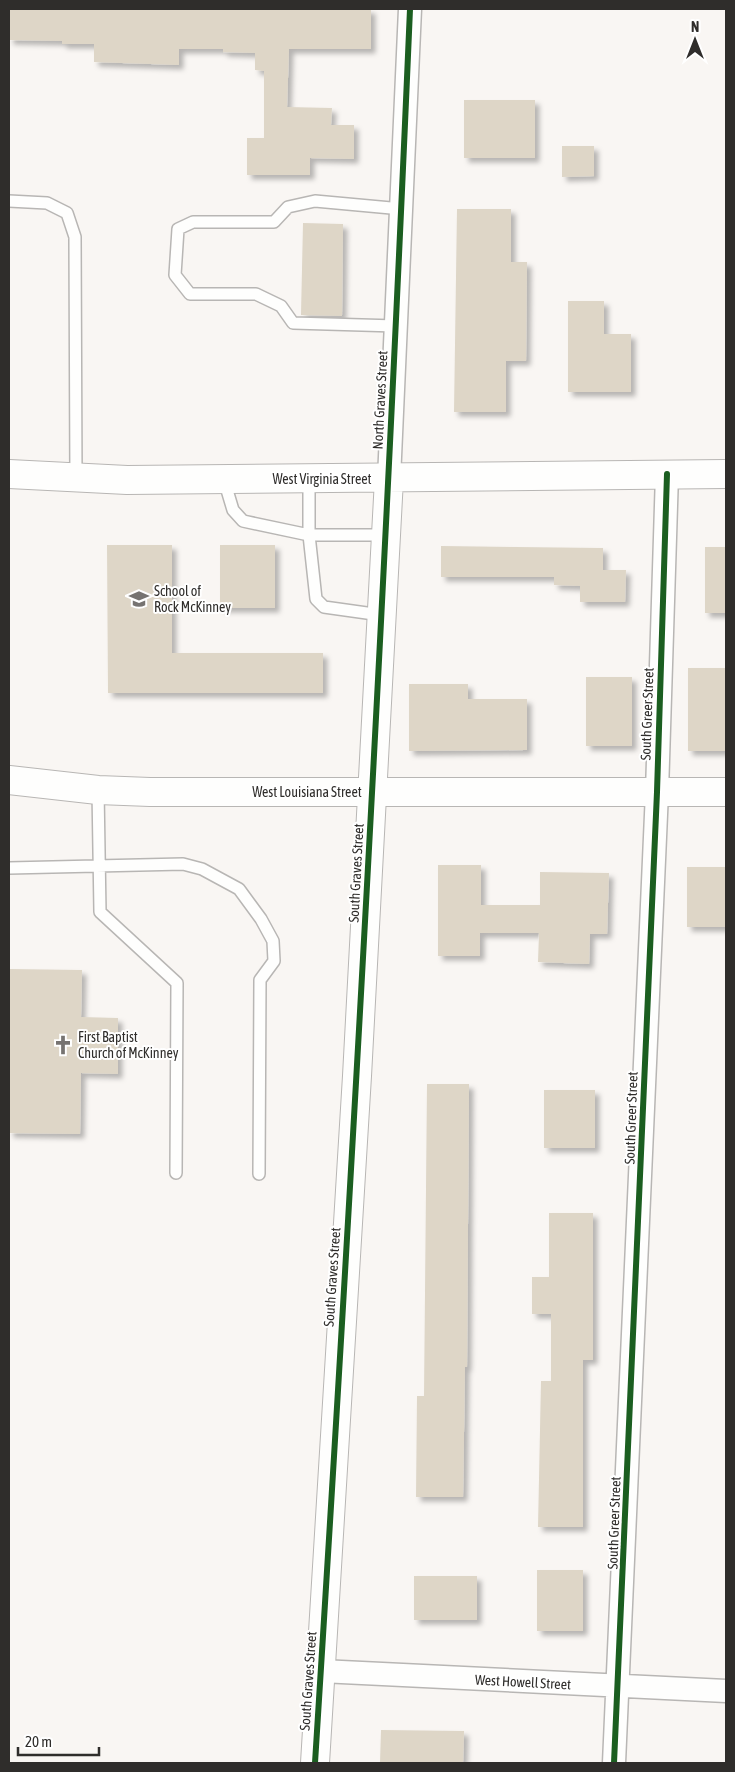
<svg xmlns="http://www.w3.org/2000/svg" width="735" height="1772" font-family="'Asap Condensed',sans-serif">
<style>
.building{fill:#ded6c7;filter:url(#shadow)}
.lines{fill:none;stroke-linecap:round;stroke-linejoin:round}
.lane-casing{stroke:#b8b6b4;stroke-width:14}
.street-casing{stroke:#b8b6b4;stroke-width:25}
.secondary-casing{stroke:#b8b6b4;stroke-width:30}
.lane{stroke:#fefefd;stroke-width:11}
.street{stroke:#fefefd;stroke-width:22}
.secondary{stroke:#fefefd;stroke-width:28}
.cycleway-casing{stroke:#fff;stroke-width:9}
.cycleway{stroke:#1b5e20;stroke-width:6}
.labels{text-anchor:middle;stroke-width:4;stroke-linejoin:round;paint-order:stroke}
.street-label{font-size:14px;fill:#2f2d2b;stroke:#fff}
.poi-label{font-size:14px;fill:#2f2d2b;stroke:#fff;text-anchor:start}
</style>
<defs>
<filter id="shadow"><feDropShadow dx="4.5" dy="4.5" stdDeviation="2.5" flood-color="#0004"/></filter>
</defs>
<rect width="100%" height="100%" fill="#f9f6f3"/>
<path class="building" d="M 9,9 L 371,9 L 371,49 L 289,49 L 287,107 L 332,108 L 331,125 L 354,125 L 354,159 L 310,158 L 310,175 L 247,175 L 247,138 L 264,138 L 264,71 L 255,70 L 255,53 L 223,52 L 223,49 L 179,49 L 179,65 L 94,62 L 94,44 L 62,44 L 62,41 L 9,40 Z
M 464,100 L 535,100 L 535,158 L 464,158 Z
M 562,146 L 594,146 L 594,176 L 562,177 Z
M 457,209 L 511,209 L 511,262 L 527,262 L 526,361 L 506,361 L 506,412 L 454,412 Z
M 303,223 L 343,224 L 342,316 L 301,315 Z
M 568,301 L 604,301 L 604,334 L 631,334 L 631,392 L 568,392 Z
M 107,545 L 172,545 L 172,653 L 323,653 L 323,693 L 108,693 Z
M 220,545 L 275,545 L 275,608 L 220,608 Z
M 441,546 L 603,548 L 603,570 L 626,570 L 625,602 L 580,602 L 580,586 L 554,585 L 554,577 L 441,577 Z
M 705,547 L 726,547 L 726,613 L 705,613 Z
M 688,668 L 726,668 L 726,751 L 688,751 Z
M 586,677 L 632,677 L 632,746 L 586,746 Z
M 409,684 L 468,684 L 468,699 L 527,699 L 527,750 L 409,751 Z
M 438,865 L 481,865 L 481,905 L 540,905 L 540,872 L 609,873 L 607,934 L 590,934 L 589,964 L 538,962 L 539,933 L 480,933 L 480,956 L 438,956 Z
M 687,867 L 726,867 L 726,927 L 687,927 Z
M 9,969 L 82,970 L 81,1017 L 118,1018 L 118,1074 L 81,1073 L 80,1134 L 9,1133 Z
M 427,1084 L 469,1084 L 467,1367 L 465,1367 L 463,1497 L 416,1497 L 417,1396 L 424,1396 Z
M 544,1090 L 595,1090 L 595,1148 L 544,1148 Z
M 549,1213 L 593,1213 L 593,1360 L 583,1360 L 583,1527 L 538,1527 L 541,1381 L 551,1381 L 551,1314 L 532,1314 L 532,1277 L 549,1277 Z
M 537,1570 L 583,1570 L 583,1631 L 537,1631 Z
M 414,1576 L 477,1576 L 477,1620 L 414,1620 Z
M 381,1730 L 464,1731 L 463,1763 L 380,1763 Z"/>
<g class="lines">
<defs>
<path id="lane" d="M 9,201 L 47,203 L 67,213 L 75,237 L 76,479
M 396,326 L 293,323 L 281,306 L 256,294 L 190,294 L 175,275 L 178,229 L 193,222 L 274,222 L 288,207 L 315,201 L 402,209
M 224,480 L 233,510 L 243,521 L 309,535 L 309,479
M 381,615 L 324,607 L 316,599 L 309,535 L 386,535
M 98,790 L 100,912 L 177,983 L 176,1173
M 9,868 L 183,864 L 202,869 L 239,889 L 261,919 L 273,941 L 274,961 L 260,980 L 259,1174"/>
<path id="street" d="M 389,479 L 410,9
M 321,1671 L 726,1691
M 614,1763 L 657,792 L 667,474"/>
<path id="secondary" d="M 9,474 L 127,480 L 726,474
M 9,780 L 98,790 L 150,792 L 726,792
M 315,1763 L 357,1076 L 389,479"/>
</defs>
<use href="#lane" class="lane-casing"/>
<use href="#street" class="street-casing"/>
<use href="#secondary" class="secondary-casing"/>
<use href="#lane" class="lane"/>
<use href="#street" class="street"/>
<use href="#secondary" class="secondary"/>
<defs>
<path id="cycleway" d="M 315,1763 C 352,1179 385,594 410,9
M 614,1763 L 657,792 L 667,474"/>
</defs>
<use href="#cycleway" class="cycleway-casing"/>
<use href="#cycleway" class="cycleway"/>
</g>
<defs>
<symbol id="school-bare" viewBox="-9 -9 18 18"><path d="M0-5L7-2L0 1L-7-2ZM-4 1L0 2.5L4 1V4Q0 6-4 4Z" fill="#767371" stroke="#fff" stroke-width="2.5" paint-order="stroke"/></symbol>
<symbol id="church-bare" viewBox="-9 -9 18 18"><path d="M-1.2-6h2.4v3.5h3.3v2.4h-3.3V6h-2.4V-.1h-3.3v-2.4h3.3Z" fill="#767371" stroke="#fff" stroke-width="2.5" paint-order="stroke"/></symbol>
</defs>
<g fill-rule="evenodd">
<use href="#school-bare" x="125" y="585" width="28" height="28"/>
<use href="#church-bare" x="49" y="1031" width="28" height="28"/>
</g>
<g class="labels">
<g class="street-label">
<text transform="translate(380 400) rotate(-87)" y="5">North Graves Street</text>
<text x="322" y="484">West Virginia Street</text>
<text transform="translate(647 714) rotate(-88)" y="5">South Greer Street</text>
<text x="307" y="797">West Louisiana Street</text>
<text transform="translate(356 873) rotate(-87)" y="5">South Graves Street</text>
<text transform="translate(631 1118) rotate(-88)" y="5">South Greer Street</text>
<text transform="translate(332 1277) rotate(-86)" y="5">South Graves Street</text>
<text transform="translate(614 1523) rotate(-88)" y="5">South Greer Street</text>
<text transform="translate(308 1681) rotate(-86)" y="5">South Graves Street</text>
<text transform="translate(523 1682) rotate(3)" y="5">West Howell Street</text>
</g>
<g class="poi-label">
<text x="154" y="596">School of<tspan x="154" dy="16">Rock McKinney</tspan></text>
<text x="78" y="1042">First Baptist<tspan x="78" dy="16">Church of McKinney</tspan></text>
</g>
</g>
<rect width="735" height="1772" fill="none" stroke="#2f2d2b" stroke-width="20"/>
<g transform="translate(695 40)" stroke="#ffffff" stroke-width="4" paint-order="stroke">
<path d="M0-4L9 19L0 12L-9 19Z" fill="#2f2d2b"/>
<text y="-8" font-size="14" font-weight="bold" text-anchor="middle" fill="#2f2d2b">N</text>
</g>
<path d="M18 1747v8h81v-8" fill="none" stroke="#2f2d2b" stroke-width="2.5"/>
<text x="25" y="1747" font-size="15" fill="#2f2d2b" stroke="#ffffff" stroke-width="4" paint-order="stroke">20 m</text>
</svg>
